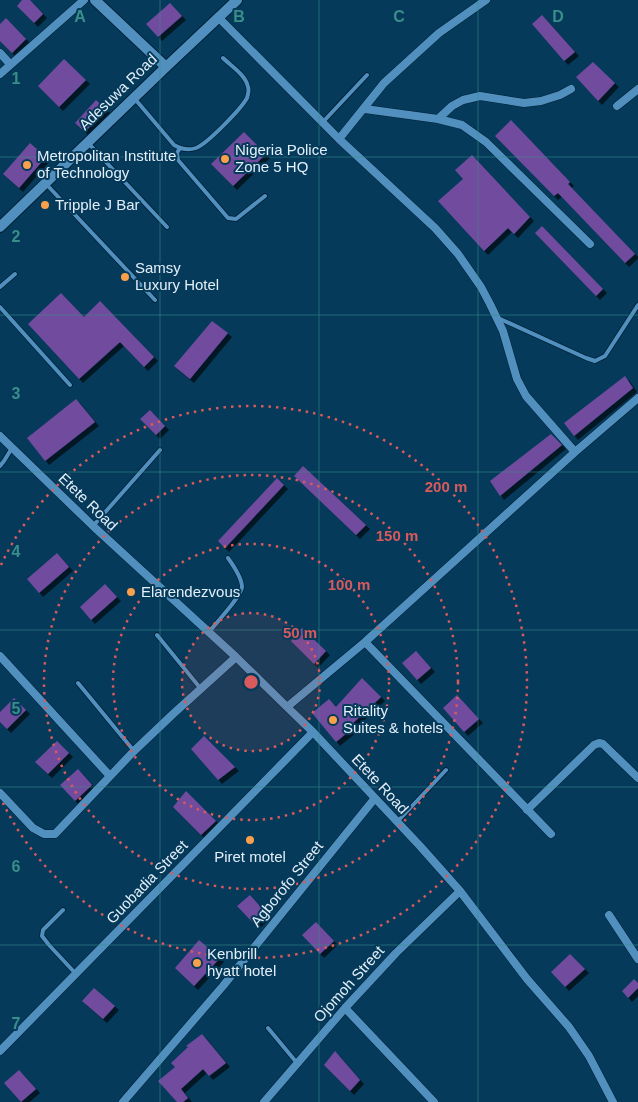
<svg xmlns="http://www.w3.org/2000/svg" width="638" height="1102" font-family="Helvetica,sans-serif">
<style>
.building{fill:#6f4b9e;filter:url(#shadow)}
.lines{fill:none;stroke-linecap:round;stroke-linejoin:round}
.service-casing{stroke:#002036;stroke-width:5.5}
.minor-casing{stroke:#002036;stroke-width:9}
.tertiary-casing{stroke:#002036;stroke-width:12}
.service{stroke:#5190be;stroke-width:4}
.minor{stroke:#5190be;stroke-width:8}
.tertiary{stroke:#5190be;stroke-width:10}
.grid{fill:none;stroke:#398e8a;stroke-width:1;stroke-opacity:0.55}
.ring{fill:none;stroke:#d95a5c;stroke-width:2.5;stroke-dasharray:2.5 5}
.poi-dot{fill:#f8a04b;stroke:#053a5a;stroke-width:2}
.labels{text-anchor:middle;stroke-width:4;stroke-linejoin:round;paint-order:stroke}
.street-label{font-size:15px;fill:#e3eff9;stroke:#053a5a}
.poi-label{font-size:15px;fill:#e3eff9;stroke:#053a5a;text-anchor:start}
.grid-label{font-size:16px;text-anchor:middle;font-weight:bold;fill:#398e8a;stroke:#053a5a;stroke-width:4;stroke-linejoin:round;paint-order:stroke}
.centre{fill:#d95a5c;stroke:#053a5a;stroke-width:2.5}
.ring-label{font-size:15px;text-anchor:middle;font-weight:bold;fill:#d95a5c;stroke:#053a5a;stroke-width:4;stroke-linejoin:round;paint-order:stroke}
</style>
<defs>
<filter id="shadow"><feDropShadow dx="4" dy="4" stdDeviation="0" flood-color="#0009"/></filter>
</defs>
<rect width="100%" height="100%" fill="#053a5a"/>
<path class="building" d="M 22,0 L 30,0 L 43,14 L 34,23 L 17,6 Z
M 170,3 L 182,16 L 158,37 L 146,24 Z
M 542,15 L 575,52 L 564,61 L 532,24 Z
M 6,18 L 26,39 L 12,53 L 0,41 L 0,24 Z
M 64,59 L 86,80 L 59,107 L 38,86 Z
M 593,62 L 615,83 L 598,101 L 576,77 Z
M 96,100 L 106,109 L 85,132 L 75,123 Z
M 511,120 L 570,182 L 568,184 L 635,254 L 625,263 L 558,193 L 554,196 L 495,136 Z
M 244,132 L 266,154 L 233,186 L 211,164 Z
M 30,143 L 46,157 L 19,188 L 3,174 Z
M 472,155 L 530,217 L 514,234 L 508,228 L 484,251 L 438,201 L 463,179 L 455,170 Z
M 542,226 L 603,289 L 596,296 L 535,233 Z
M 61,293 L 84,317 L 100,301 L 154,357 L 144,367 L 120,342 L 79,379 L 28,324 Z
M 212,321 L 228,333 L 190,379 L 174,366 Z
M 625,376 L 633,388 L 574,436 L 564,423 Z
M 76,399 L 95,422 L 45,461 L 27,438 Z
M 150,410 L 165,426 L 156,435 L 140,419 Z
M 551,434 L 562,445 L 500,496 L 490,481 Z
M 303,466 L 366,525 L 356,535 L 294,476 Z
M 277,478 L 284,485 L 225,548 L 218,541 Z
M 57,553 L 69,567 L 39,593 L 27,579 Z
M 105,584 L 117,597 L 91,620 L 80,607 Z
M 302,628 L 326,651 L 314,664 L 291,641 Z
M 416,651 L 431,668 L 417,680 L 402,663 Z
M 362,678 L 381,697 L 351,725 L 353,728 L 336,742 L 312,713 L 329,699 L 336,707 Z
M 457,695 L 479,719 L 464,732 L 443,708 Z
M 14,698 L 26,710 L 7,729 L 0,722 L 0,712 Z
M 204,736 L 235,767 L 218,780 L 191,749 Z
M 57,741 L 69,753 L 48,774 L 35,762 Z
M 78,769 L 92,785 L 75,801 L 60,785 Z
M 186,791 L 216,821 L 201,835 L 173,807 Z
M 250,895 L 267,914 L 255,925 L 237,906 Z
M 316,922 L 334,941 L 320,954 L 302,935 Z
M 199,940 L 220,958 L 194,986 L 175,968 Z
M 570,954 L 585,969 L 565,987 L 551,972 Z
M 634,979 L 638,983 L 638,988 L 628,998 L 622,991 Z
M 94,988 L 115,1006 L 103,1019 L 82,1001 Z
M 202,1034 L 226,1063 L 209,1076 L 203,1069 L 181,1089 L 188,1098 L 183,1102 L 177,1102 L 158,1081 L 175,1067 L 171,1063 L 188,1047 L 186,1046 Z
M 335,1051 L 360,1080 L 350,1091 L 324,1065 Z
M 19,1070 L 36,1089 L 21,1102 L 4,1083 Z"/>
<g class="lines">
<defs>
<path id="service" d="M 135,99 L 174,145 C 181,149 188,151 196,148 C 207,144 241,109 247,98 C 248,95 249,90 248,87 C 246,75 231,66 223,58
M 322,123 L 367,75
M 89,144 L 167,227
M 180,148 L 177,153 L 178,160 L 228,218 L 236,219 L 265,196
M 47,185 L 155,300
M 0,287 L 15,274
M 0,307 L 70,385
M 498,318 L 586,358 L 595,361 L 605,356 L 638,305
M 0,466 L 4,461 L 12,448
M 93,526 L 160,450
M 209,632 C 216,623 241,597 242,587 C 242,579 233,565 228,558
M 157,635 L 201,689
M 78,683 L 134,751
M 397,822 L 446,770
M 63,910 L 43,930 L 42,936 L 49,945 L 76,974
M 268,1028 L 297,1063"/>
<path id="minor" d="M 219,18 L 339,139 L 435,228 L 458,254 L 481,287 L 490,304 L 503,331 L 517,379 L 526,396 L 575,452
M 0,53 L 10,64
M 0,74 L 84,0
M 617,106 L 638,89
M 365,109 L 438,119 L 462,125 L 486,142 L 590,244
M 438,119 L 452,106 L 463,100 L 480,96 L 524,103 L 541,101 L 560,95 L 571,89
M 339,139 L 384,83 L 439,33 L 486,0
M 0,436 L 93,526 L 236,657 L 287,707 L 313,732 L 420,846 L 460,891 L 527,979 L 569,1027 L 589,1056 L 613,1102
M 365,642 L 551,834
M 0,656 L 110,776
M 287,707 L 365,642 L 575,452 L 638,398
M 0,793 L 33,828 L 44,834 L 55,834 L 134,751 L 173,714 L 236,657
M 527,810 L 594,745 L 599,743 L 603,744 L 638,778
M 609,915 L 638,959
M 345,1008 L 434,1102
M 0,1051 L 313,732
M 123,1102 L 223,986 L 375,798
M 264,1102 L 345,1008 L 396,953 L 460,891"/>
<path id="tertiary" d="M 95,0 L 166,67
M 0,227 L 166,67 L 237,0"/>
</defs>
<use href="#service" class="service-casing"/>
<use href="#minor" class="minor-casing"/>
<use href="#tertiary" class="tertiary-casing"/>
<use href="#service" class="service"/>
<use href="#minor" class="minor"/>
<use href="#tertiary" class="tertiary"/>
</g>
<path class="grid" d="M 160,0 L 160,1102M 319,0 L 319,1102M 478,0 L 478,1102M 0,157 L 638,157M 0,315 L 638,315M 0,472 L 638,472M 0,630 L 638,630M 0,787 L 638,787M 0,945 L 638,945"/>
<circle cx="251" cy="682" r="69" fill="#d95a5c" fill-opacity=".12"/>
<g class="ring">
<circle cx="251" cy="682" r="69"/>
<circle cx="251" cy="682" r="138"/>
<circle cx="251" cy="682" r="207"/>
<path d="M1 565A276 276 0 1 1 1 799"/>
</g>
<g class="poi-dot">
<circle cx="225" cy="159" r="5"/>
<circle cx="27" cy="165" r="5"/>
<circle cx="45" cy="205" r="5"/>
<circle cx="125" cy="277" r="5"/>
<circle cx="131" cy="592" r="5"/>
<circle cx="333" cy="720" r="5"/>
<circle cx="250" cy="840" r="5"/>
<circle cx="197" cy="963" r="5"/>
</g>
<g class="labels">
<g class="street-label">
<text transform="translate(118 92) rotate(-44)" y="5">Adesuwa Road</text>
<text transform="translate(88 502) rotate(44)" y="5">Etete Road</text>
<text transform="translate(380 784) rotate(47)" y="5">Etete Road</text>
<text transform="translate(147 882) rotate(-46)" y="5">Guobadia Street</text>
<text transform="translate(287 884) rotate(-51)" y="5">Agborofo Street</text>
<text transform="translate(349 984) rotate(-48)" y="5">Ojomoh Street</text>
</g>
<g class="poi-label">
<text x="235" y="155">Nigeria Police<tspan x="235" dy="17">Zone 5 HQ</tspan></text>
<text x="37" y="161">Metropolitan Institute<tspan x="37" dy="17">of Technology</tspan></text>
<text x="55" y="210">Tripple J Bar</text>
<text x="135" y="273">Samsy<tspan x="135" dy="17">Luxury Hotel</tspan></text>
<text x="141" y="597">Elarendezvous</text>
<text x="343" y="716">Ritality<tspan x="343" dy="17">Suites &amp; hotels</tspan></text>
<text x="250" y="862" text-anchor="middle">Piret motel</text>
<text x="207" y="959">Kenbrill<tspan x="207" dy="17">hyatt hotel</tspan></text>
</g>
</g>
<g class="grid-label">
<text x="80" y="22">A</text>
<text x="239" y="22">B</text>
<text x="399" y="22">C</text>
<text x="558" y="22">D</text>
<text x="16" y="84">1</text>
<text x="16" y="242">2</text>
<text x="16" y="399">3</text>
<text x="16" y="557">4</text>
<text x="16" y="714">5</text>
<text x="16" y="872">6</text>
<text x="16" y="1029">7</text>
</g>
<circle cx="251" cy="682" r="8" class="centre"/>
<g class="ring-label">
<text x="446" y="492">200 m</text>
<text x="397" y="541">150 m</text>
<text x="349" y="590">100 m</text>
<text x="300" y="638">50 m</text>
</g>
</svg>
